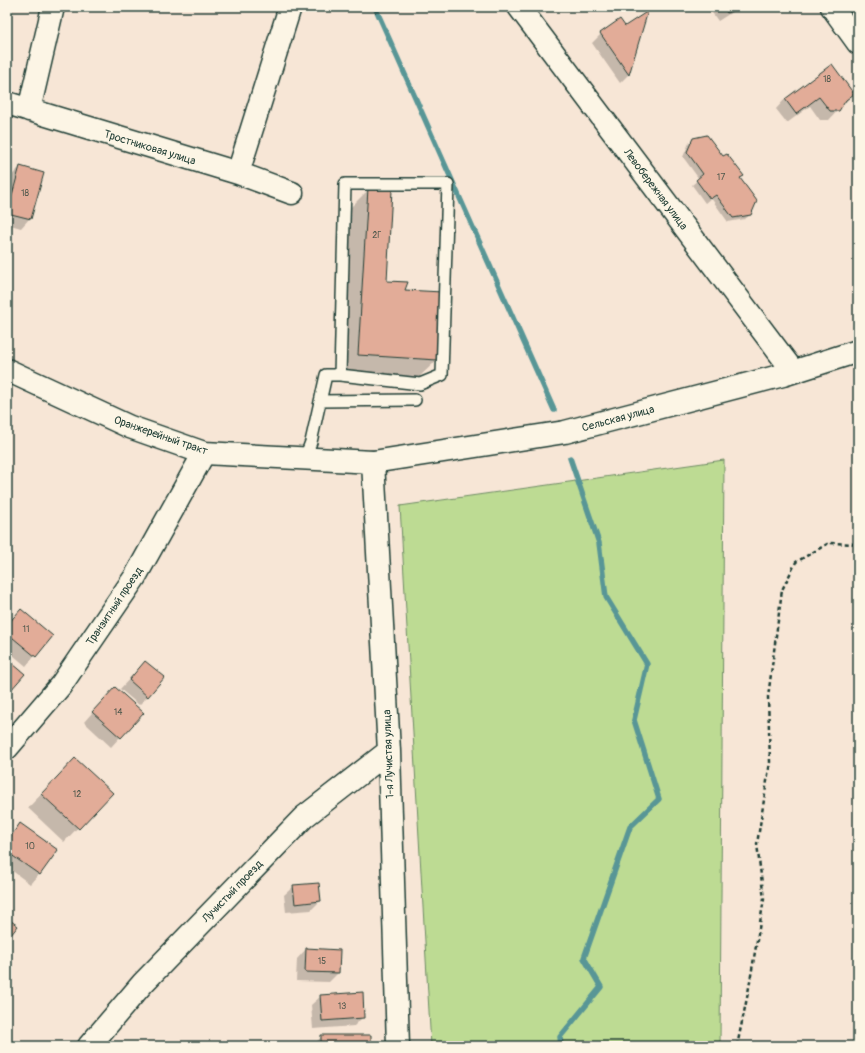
<svg xmlns="http://www.w3.org/2000/svg" width="865" height="1053" font-family="Pangolin,sans-serif">
<style>
.green{fill:#bddb93;stroke:#6e8c64}
.shadow{fill:#0003}
.lines{fill:none;stroke-linecap:round;stroke-linejoin:round}
.stream{stroke:#599696;stroke-width:5.5}
.building{fill:#e2ac98;stroke:#1f3d34}
.service-casing{stroke:#1f3d34;stroke-width:14}
.minor-casing{stroke:#1f3d34;stroke-width:25}
.tertiary-casing{stroke:#1f3d34;stroke-width:25}
.path{stroke:#1f3d34;stroke-width:2.5;stroke-dasharray:4 3;stroke-linecap:butt}
.service{stroke:#fcf5e5;stroke-width:11}
.minor{stroke:#fcf5e5;stroke-width:22}
.tertiary{stroke:#fcf5e5;stroke-width:22}
.labels{text-anchor:middle;stroke-width:3.5;stroke-linejoin:round;paint-order:stroke}
.number-label{font-size:9px;fill:#50594d}
.street-label{font-size:11px;fill:#1f3d34;stroke:#fcf5e5}
</style>
<rect width="100%" height="100%" fill="#f7e6d6"/>
<filter id="ink" filterUnits="userSpaceOnUse"><feTurbulence type="fractalNoise" baseFrequency=".025" numOctaves="2"/><feDisplacementMap in="SourceGraphic" scale="8" xChannelSelector="R" yChannelSelector="G"/><feConvolveMatrix kernelMatrix="1 2 1 2 8 2 1 2 1" color-interpolation-filters="sRGB"/></filter>
<g filter="url(#ink)">
<path class="green" d="M 724,460 L 720,1046 L 431,1046 L 400,506 Z"/>
<path class="shadow" d="M 708,7 L 740,7 L 718,21 Z
M 601,34 L 629,74 L 620,83 L 592,43 Z
M 831,65 L 853,94 L 829,120 L 820,120 L 810,106 L 787,123 L 776,109 L 785,99 Z
M 693,139 L 723,158 L 743,176 L 739,179 L 750,215 L 745,219 L 728,222 L 711,198 L 705,203 L 692,185 L 699,179 L 683,157 L 689,143 Z
M 20,167 L 30,218 L 21,228 L 7,224 L 7,191 L 11,176 Z
M 369,189 L 386,282 L 403,291 L 437,360 L 418,378 L 340,373 L 350,208 Z
M 21,610 L 52,636 L 26,666 L 7,650 L 7,625 Z
M 145,662 L 148,696 L 139,705 L 120,689 Z
M 106,697 L 142,713 L 111,747 L 84,722 Z
M 75,759 L 111,793 L 64,842 L 28,808 Z
M 21,825 L 39,874 L 30,884 L 7,867 L 7,840 Z
M 294,886 L 320,901 L 311,910 L 286,912 L 284,895 Z
M 306,949 L 339,950 L 338,973 L 329,982 L 296,981 L 297,959 Z
M 321,996 L 363,1017 L 354,1026 L 313,1029 L 311,1005 Z
M 322,1036 L 370,1046 L 313,1046 Z"/>
<g class="lines">
<path class="stream" d="M 375,7 L 554,410
M 561,1046 L 560,1037 L 601,987 L 584,958 L 630,827 L 659,799 L 634,720 L 647,664 L 606,597 L 599,543 L 570,458"/>
</g>
<path class="building" d="M 723,7 L 737,7 L 727,13 Z
M 648,11 L 629,75 L 600,33 L 620,19 L 625,26 Z
M 832,64 L 854,94 L 846,100 L 839,111 L 830,111 L 819,97 L 796,114 L 785,99 Z
M 707,135 L 723,156 L 727,154 L 744,176 L 740,178 L 757,201 L 751,215 L 733,218 L 716,195 L 710,199 L 696,180 L 703,174 L 687,152 L 693,138 Z
M 20,166 L 44,173 L 31,219 L 7,213 Z
M 368,188 L 392,190 L 387,281 L 408,282 L 405,290 L 442,292 L 437,360 L 358,355 Z
M 21,609 L 53,636 L 36,657 L 7,633 L 7,625 Z
M 7,659 L 25,674 L 10,691 L 7,689 Z
M 145,661 L 165,677 L 148,697 L 129,680 Z
M 115,687 L 144,713 L 121,738 L 92,712 Z
M 75,758 L 113,793 L 79,829 L 41,794 Z
M 20,823 L 58,850 L 40,875 L 7,852 L 7,842 Z
M 319,883 L 321,901 L 295,904 L 293,885 Z
M 7,918 L 18,926 L 7,940 Z
M 306,948 L 340,950 L 339,973 L 305,972 Z
M 363,992 L 364,1018 L 322,1021 L 320,995 Z
M 321,1035 L 371,1035 L 371,1046 L 321,1046 Z"/>
<g class="lines">
<defs>
<path id="service" d="M 320,401 L 415,400
M 305,458 L 311,442 L 326,375 L 340,375 L 345,184 L 448,184 L 442,375 L 420,384 L 340,375"/>
<path id="minor" d="M 519,7 L 793,371
M 832,7 L 858,43
M 7,103 L 238,173 L 292,193
M 29,110 L 53,7
M 238,173 L 290,7
M 373,462 L 389,751 L 398,1046
M 7,748 L 61,685 L 135,577 L 204,453
M 89,1046 L 143,983 L 304,817 L 389,751"/>
<path id="tertiary" d="M 7,370 L 130,427 L 204,453 L 373,462 L 565,432 L 783,375 L 858,351"/>
</defs>
<use href="#service" class="service-casing"/>
<use href="#minor" class="minor-casing"/>
<use href="#tertiary" class="tertiary-casing"/>
<path class="path" d="M 737,1046 L 748,993 L 764,899 L 757,844 L 770,762 L 768,697 L 782,590 L 796,562 L 829,543 L 858,544"/>
<use href="#service" class="service"/>
<use href="#minor" class="minor"/>
<use href="#tertiary" class="tertiary"/>
</g>
</g>
<g class="labels">
<g class="number-label">
<text x="827" y="82">18</text>
<text x="721" y="180">17</text>
<text x="25" y="196">18</text>
<text x="377" y="238">2Г</text>
<text x="26" y="632">11</text>
<text x="118" y="715">14</text>
<text x="77" y="797">12</text>
<text x="30" y="849">10</text>
<text x="322" y="964">15</text>
<text x="342" y="1009">13</text>
</g>
<g class="street-label">
<text transform="translate(150 147) rotate(17)" y="4">Тростниковая улица</text>
<text transform="translate(656 189) rotate(53)" y="4">Левобережная улица</text>
<text transform="translate(618 418) rotate(-15)" y="4">Сельская улица</text>
<text transform="translate(161 435) rotate(19)" y="4">Оранжерейный тракт</text>
<text transform="translate(114 606) rotate(-56)" y="4">Транзитный проезд</text>
<text transform="translate(388 754) rotate(-92)" y="4">1-я Лучистая улица</text>
<text transform="translate(232 891) rotate(-46)" y="4">Лучистый проезд</text>
</g>
</g>
<rect width="865" height="1053" fill="none" stroke="#fcf5e5" stroke-width="24"/>
<rect x="12" y="12" width="841" height="1029" fill="none" stroke="#1f3d34" stroke-width="1.5" filter="url(#ink)"/>
</svg>
